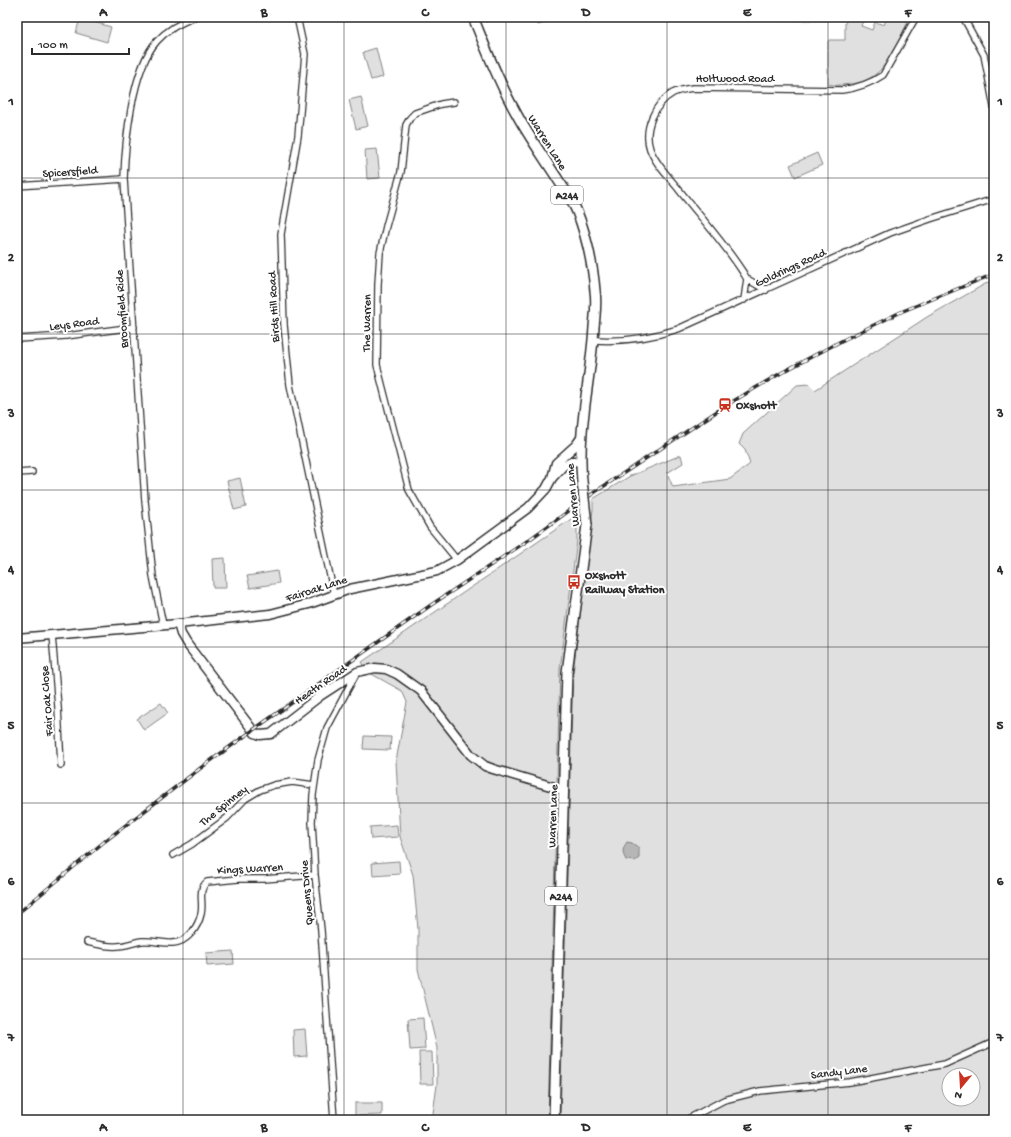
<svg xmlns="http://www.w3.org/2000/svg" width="1011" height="1137" font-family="'Gochi Hand',sans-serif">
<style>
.built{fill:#efefef}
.green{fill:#e0e0e0;stroke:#868686;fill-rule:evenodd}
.water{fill:#b6b6b6;stroke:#7e7e7e}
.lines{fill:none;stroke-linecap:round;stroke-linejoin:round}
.minor-casing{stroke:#2b2b2b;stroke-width:8}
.secondary-casing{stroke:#2b2b2b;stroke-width:11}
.primary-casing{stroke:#2b2b2b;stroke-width:12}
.minor{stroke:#fff;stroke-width:5.5}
.secondary{stroke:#fff;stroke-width:8}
.primary{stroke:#fff;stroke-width:9}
.rail-casing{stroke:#2b2b2b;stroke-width:3.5}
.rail{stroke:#fff;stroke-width:2;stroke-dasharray:6;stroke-linecap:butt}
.primary-bridge-casing{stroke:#2b2b2b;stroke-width:12;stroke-linecap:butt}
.primary-bridge{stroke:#fff;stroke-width:9}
.grid{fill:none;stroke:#2b2b2b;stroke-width:1;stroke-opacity:0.55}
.labels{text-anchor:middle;stroke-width:4;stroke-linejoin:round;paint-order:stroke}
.shield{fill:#fff;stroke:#6b6b6b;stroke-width:1}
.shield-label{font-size:11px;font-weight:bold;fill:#2b2b2b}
.street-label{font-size:12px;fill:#2b2b2b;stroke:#fff}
.poi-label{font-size:12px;font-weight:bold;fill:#2b2b2b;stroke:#fff;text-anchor:start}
.neatline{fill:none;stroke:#2b2b2b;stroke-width:1.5}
.grid-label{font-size:13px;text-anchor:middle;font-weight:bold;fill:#2b2b2b}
</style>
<rect width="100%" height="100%" fill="#fff"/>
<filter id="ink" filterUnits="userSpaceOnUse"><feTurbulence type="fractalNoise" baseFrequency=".025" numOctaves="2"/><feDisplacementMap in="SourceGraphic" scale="8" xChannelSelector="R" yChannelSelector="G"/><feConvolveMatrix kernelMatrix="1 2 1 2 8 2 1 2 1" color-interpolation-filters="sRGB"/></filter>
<g filter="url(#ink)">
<path class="built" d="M 774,17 L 826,17 L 826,22 L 774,22 Z"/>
<path class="green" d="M 536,17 L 564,17 L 538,25 Z
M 847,17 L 864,18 L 861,26 L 872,30 L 875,22 L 884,25 L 887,17 L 893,18 L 900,17 L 908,22 C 893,50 885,81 850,84 C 842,85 836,86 828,84 L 828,42 L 829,40 L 845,40 L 845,23 Z
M 80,18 L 111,27 L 107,42 L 76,33 Z
M 376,48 L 383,77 L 371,80 L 363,52 Z
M 361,97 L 368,126 L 356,129 L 349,100 Z
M 377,149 L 380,178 L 367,179 L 365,150 Z
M 817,153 L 822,165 L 795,177 L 790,165 Z
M 994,279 L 994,1120 L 560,1120 L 573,673 L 593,509 L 593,499 L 630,476 L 681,455 L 683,463 L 667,473 L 673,487 L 730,479 L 750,464 L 745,450 L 739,444 L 743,434 L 797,385 L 809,384 L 815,390 L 927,317 ZM 949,1075 L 973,1075 L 973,1099 L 949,1099 Z
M 240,478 L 246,507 L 234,510 L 227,481 Z
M 577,515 L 577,540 L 560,669 L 548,1120 L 432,1120 L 437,1085 L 437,1048 L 418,969 L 418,929 L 413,875 L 400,837 L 396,761 L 407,702 L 402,691 L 368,672 L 362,662 Z
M 225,558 L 226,588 L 213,588 L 212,559 Z
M 277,571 L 279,583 L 250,588 L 247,576 Z
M 161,703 L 168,713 L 144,730 L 137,719 Z
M 364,736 L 391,737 L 390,750 L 363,749 Z
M 397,825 L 398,837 L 371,839 L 370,827 Z
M 399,861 L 400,874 L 373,876 L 372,863 Z
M 233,951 L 234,964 L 207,966 L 206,953 Z
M 423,1018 L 425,1049 L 410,1050 L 408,1019 Z
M 305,1029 L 307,1056 L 294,1057 L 293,1030 Z
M 419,1052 L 432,1052 L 433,1084 L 420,1084 Z
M 355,1103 L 382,1103 L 382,1115 L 355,1116 Z"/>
<path class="water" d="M 627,842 L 632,843 L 639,848 L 639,858 L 635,861 L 626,860 C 622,853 622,849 627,842 Z"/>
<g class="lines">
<defs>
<path id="minor" d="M 297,17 L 305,54 L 298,136 L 281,234 L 284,325 L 290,385 L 334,595
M 963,17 L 984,55 L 994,107
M 454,102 L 441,104 L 415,113 L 410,118 L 406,125 L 401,172 L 386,226 L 380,253 L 378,284 L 377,365 L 409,490 L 430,527 L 457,560
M 17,186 L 124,179
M 747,279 L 766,290
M 744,300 L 747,279 L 744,274 C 725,244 702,219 680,191 C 670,178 656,165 650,149 C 643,129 655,103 673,93 C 679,90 686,89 693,88 L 842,90 C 858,88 870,84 883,75 L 916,17
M 17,339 L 66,336 L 134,327
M 594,340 C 623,342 650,338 678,329 L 890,233 L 930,219 L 994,199
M 17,473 L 32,472
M 163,625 L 153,576 L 145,501 L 124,179 C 125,143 132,68 157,41 C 168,29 181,22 196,17
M 52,635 L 58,707 L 61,765
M 173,855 L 192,844 L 227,818 L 245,799 L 260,790 L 274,785 L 292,782 L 314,785
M 87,942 C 97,944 107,947 118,946 C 126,946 134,942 142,941 C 153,940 163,944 173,943 C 188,942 198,927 201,914 C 204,903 197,890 207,882 L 238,879 L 264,879 L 315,875
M 334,1120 L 321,930 L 315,875 L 312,822 L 313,795 L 318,760 L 327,728 L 357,672
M 686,1120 L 724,1100 L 760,1091 L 850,1082 L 945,1064 L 994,1042"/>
<path id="secondary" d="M 552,478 L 556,463 L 576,445 L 581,438
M 178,624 L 181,634 L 187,644 L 255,733 L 260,735 L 271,734 L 320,696 L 357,672 L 375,668 L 386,669 L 397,674 L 421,691 L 471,755 L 485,766 L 493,769 L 564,790
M 17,638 L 178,624 L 270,614 L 309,604 L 350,589 L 437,571 L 457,560 L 528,508 L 546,489 L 552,478 L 563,466 L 573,461 L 581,462"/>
<path id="primary" d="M 473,17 C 486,49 498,81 515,111 C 527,134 543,156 557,178 C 562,186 568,194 573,203 C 585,227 593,265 595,291 C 597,303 595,315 594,327 C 591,378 577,430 582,481
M 554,1120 L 567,672 L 587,525"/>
</defs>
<use href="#minor" class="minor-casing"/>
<use href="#secondary" class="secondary-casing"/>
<use href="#primary" class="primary-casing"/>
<use href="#minor" class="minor"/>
<use href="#secondary" class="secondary"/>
<use href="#primary" class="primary"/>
<defs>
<path id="rail" d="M 17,914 L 105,841 L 202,767 L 256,728 L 431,605 L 530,539 L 595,492 L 725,406 L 781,373 L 845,339 L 903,311 L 994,274"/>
</defs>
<use href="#rail" class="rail-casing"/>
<use href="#rail" class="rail"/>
<defs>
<path id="primary-bridge" d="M 582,481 L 587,525"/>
</defs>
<use href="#primary-bridge" class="primary-bridge-casing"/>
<use href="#primary-bridge" class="primary-bridge"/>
</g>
</g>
<path class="grid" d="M 183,17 L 183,1120M 344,17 L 344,1120M 506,17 L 506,1120M 667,17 L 667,1120M 828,17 L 828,1120M 17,178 L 994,178M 17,334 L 994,334M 17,490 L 994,490M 17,647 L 994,647M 17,803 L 994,803M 17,959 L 994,959"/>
<defs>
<symbol id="station-bare" viewBox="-9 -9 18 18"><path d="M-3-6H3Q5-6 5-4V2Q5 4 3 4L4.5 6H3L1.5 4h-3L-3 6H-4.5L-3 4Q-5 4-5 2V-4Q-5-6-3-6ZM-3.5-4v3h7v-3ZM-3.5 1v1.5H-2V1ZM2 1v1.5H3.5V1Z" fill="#c8321e" stroke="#fff" stroke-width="2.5" paint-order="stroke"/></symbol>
<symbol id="bus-bare" viewBox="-9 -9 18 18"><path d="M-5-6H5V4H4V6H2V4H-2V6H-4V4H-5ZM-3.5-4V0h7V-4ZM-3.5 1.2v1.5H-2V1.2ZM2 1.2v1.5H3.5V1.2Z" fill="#c8321e" stroke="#fff" stroke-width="2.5" paint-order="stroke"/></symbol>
</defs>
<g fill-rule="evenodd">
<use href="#station-bare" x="715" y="395" width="20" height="20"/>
<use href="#bus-bare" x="564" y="572" width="20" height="20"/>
</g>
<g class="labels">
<g class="shield">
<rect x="551" y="186" width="32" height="18" rx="3"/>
<rect x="545" y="887" width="32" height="18" rx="3"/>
</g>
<g class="shield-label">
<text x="567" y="199">A244</text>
<text x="561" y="900">A244</text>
</g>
<g class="street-label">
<text x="735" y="82">Holtwood Road</text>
<text transform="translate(548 142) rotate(58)" y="4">Warren Lane</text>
<text transform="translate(70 171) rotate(-4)" y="4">Spicersfield</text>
<text transform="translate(790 267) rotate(-25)" y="4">Goldrings Road</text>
<text transform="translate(273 307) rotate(-93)" y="4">Birds Hill Road</text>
<text transform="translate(121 309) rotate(-94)" y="4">Broomfield Ride</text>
<text transform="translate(74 323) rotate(-7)" y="4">Leys Road</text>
<text transform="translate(366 323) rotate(-89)" y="4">The Warren</text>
<text transform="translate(572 495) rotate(-95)" y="4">Warren Lane</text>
<text transform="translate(316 588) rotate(-18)" y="4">Fairoak Lane</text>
<text transform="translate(320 684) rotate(-35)" y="4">Heath Road</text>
<text transform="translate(46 701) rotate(-94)" y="4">Fair Oak Close</text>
<text transform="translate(223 805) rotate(-39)" y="4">The Spinney</text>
<text transform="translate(552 816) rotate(-88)" y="4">Warren Lane</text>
<text transform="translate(250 868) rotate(-3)" y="4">Kings Warren</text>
<text transform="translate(306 893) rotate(-95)" y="4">Queens Drive</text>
<text transform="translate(839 1071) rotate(-7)" y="4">Sandy Lane</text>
</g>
<g class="poi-label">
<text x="736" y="409">Oxshott</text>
<text x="585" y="579">Oxshott<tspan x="585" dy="14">Railway Station</tspan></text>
</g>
</g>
<rect width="1011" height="1137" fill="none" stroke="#fff" stroke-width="44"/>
<g transform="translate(961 1087) rotate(198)"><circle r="19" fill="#ffffff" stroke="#aaaaaa"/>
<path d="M0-3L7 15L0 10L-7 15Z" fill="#c8321e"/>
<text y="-6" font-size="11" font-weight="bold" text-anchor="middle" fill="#2b2b2b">N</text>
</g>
<path d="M32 48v6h97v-6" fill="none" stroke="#2b2b2b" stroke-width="2"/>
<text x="38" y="48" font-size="12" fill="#2b2b2b" stroke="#ffffff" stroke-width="3" paint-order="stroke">100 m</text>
<rect x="22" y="22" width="967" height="1093" class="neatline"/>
<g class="grid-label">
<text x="103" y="16">A</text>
<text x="264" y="16">B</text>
<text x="425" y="16">C</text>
<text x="586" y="16">D</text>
<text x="747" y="16">E</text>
<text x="908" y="16">F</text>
<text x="11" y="105">1</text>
<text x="1000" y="105">1</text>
<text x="11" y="261">2</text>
<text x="1000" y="261">2</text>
<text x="11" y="417">3</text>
<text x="1000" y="417">3</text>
<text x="11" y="573">4</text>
<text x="1000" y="573">4</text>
<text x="11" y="729">5</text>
<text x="1000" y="729">5</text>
<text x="11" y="885">6</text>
<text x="1000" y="885">6</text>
<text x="11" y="1041">7</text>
<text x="1000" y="1041">7</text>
<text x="103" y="1131">A</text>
<text x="264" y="1131">B</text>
<text x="425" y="1131">C</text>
<text x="586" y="1131">D</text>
<text x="747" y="1131">E</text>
<text x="908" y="1131">F</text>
</g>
</svg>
